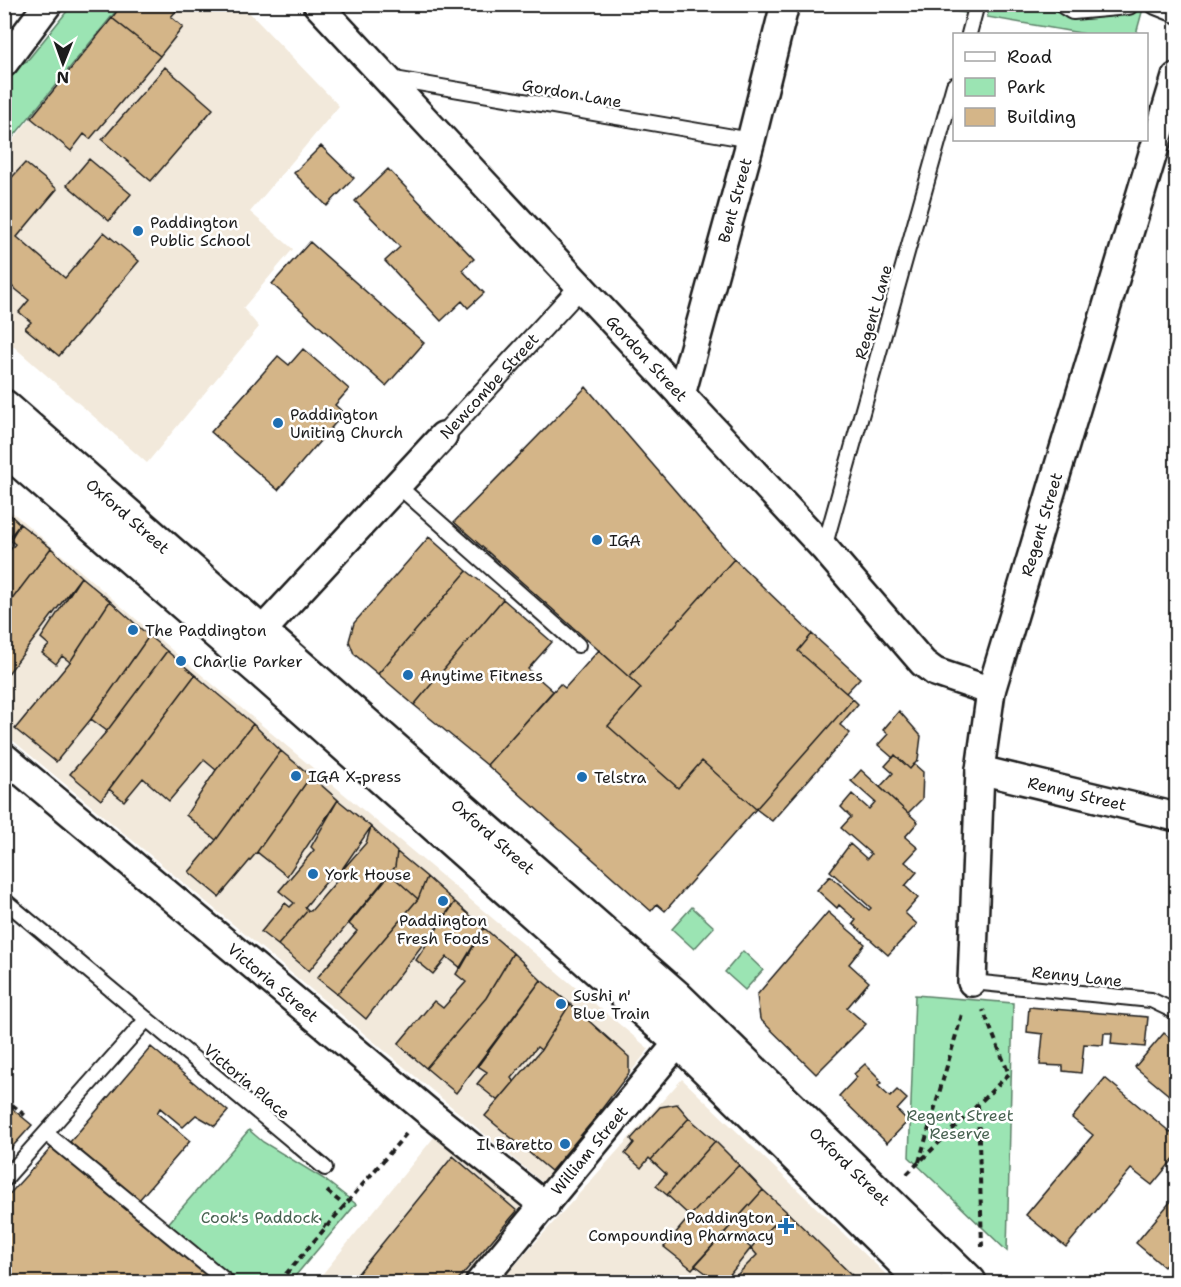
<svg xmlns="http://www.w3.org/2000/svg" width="1181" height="1287" font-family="'Shantell Sans',sans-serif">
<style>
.built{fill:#f2e9db}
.green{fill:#9be4b3;stroke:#5c8068;stroke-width:1.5}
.building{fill:#d4b588;stroke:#1c1c1c;stroke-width:1.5}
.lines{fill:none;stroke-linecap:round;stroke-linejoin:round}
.service-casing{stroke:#1c1c1c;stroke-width:18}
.pedestrian-casing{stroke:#1c1c1c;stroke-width:24}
.minor-casing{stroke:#1c1c1c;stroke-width:32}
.primary-casing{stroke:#1c1c1c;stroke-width:38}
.path{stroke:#1c1c1c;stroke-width:4;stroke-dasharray:6 4.5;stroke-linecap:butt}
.service{stroke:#fff;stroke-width:14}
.pedestrian{stroke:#fff;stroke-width:20}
.minor{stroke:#fff;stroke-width:27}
.primary{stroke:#fff;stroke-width:33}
.poi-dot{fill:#1f6fb2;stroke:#fff;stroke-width:2}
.labels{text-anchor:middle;stroke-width:5;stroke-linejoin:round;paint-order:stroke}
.street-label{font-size:16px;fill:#1c1c1c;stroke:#fff}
.poi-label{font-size:16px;fill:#1c1c1c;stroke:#fff;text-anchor:start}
.park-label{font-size:16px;fill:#486251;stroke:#fff}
</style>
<rect width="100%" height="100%" fill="#fff"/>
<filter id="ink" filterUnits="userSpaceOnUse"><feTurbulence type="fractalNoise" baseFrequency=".0167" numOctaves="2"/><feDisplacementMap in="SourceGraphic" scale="12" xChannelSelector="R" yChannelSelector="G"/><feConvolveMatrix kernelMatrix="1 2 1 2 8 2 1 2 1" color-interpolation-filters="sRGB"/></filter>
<g filter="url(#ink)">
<path class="built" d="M 122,5 L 242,5 L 339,106 L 250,212 L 293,249 L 243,308 L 259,327 L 147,463 L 5,339 L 5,150 Z
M 4,505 L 173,651 L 649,1049 L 543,1183 L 5,734 Z
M 682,1079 L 894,1282 L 500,1282 Z
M 435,1136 L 529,1209 L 465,1282 L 316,1282 Z"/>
<path class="green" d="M 72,5 L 121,5 L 5,147 L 4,70 L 27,61 Z
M 914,5 L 968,5 L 966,13 Z
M 990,5 L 1144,5 L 1136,34 L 1086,34 L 987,17 Z
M 692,907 L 714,927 L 694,949 L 672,929 Z
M 743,951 L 763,970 L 745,990 L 725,972 Z
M 915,995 L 1013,1003 L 1007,1251 L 909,1157 Z
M 249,1130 L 263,1142 L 324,1179 L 356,1204 L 291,1281 L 292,1282 L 237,1282 L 167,1225 Z"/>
<path class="building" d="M 122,4 L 182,4 L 171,17 L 183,27 L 160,56 L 112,18 Z
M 112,18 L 160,56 L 90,139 L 84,134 L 71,151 L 31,118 Z
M 165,67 L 213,109 L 151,181 L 102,140 Z
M 321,146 L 354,178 L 327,206 L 294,173 Z
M 89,159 L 131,194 L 109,221 L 67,185 Z
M 25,163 L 57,189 L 17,237 L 65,278 L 104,232 L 139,261 L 59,356 L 25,328 L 31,322 L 19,312 L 29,300 L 4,280 L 4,186 Z
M 388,169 L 474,259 L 462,270 L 484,293 L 468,308 L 462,301 L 441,321 L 385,261 L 400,247 L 355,201 Z
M 310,242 L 424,343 L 386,386 L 272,284 Z
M 303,349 L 349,389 L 335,405 L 344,413 L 278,490 L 211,432 L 278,356 L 289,365 Z
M 586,387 L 734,559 L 629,677 L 454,522 Z
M 4,509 L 20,524 L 4,544 Z
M 20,524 L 51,548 L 4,610 L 4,557 L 15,544 L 10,540 Z
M 429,537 L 467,571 L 378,674 L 354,654 L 349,641 L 354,623 Z
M 51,548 L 81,577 L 4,679 L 4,610 Z
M 734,559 L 812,634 L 798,651 L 853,699 L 756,809 L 702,761 L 678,788 L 608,726 L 641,688 L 629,677 Z
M 467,571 L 503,599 L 414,705 L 378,674 Z
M 81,577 L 110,601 L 70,662 L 62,656 L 56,664 L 42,653 L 49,645 L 41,638 Z
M 503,599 L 552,642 L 528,669 L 553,691 L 487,765 L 414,705 Z
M 110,601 L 149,636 L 91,719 L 56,762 L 15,729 L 70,662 Z
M 812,634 L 860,678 L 846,693 L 798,651 Z
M 149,636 L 167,651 L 107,731 L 91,719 Z
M 599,650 L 641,688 L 608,726 L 678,788 L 702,761 L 756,809 L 665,911 L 657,904 L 651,911 L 487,765 L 560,684 L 565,688 Z
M 167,651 L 195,675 L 101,800 L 70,774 L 107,731 Z
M 195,675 L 253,724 L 216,770 L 204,760 L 169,801 L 143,778 L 124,801 L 109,789 Z
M 853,699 L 858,704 L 840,725 L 850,733 L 772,821 L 756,809 Z
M 899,711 L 921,736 L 918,760 L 910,769 L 895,755 L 893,758 L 878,745 L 888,734 L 883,730 Z
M 253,724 L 281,751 L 216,840 L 186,815 L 216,770 Z
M 281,751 L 311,776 L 257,852 L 219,897 L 189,872 L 216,840 Z
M 895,755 L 910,769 L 914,764 L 923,772 L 922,799 L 908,813 L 880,787 L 893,773 L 885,766 Z
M 861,770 L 918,822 L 905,837 L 918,848 L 905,862 L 917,872 L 905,886 L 918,898 L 905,913 L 917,924 L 888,955 L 853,924 L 856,920 L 839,905 L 837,908 L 817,890 L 830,876 L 869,910 L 871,908 L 830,871 L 850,844 L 867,859 L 871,854 L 841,828 L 851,817 L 841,807 L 852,794 L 869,809 L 875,802 L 851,781 Z
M 311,776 L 338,800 L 287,876 L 257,852 Z
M 4,783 L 10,787 L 4,794 Z
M 338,800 L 371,827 L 338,875 L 334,873 L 320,889 L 305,907 L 308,910 L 278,945 L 261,932 L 285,903 L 290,907 L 294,903 L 279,891 L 314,850 L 311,847 Z
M 371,827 L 397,852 L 395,867 L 309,971 L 278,945 L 308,910 L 311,911 L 340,877 L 338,875 L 366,843 Z
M 397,852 L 427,877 L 418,899 L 390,874 L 395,867 Z
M 390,874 L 418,899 L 337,994 L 317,978 L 357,931 L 349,924 Z
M 427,877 L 455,902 L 366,1019 L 337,994 L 418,899 Z
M 455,902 L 484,928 L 461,968 L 447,957 L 433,974 L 416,960 Z
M 828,912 L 865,944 L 849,964 L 869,982 L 847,1008 L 866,1024 L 816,1074 L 760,1019 L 757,995 Z
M 484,928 L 513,953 L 486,998 L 426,1068 L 398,1044 L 434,1001 L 443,1008 L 466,982 L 456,974 Z
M 513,953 L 541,980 L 456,1093 L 426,1068 L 486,998 Z
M 541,980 L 570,1004 L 541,1050 L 537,1047 L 511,1078 L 514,1082 L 498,1101 L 477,1084 L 487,1072 L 478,1066 Z
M 570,1004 L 629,1057 L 629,1073 L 592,1122 L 551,1171 L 485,1116 L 541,1050 Z
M 1029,1007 L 1148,1017 L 1145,1047 L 1111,1044 L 1112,1033 L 1104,1033 L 1103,1045 L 1084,1044 L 1081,1073 L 1063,1071 L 1063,1066 L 1040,1065 L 1043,1034 L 1027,1032 Z
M 1164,1033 L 1176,1043 L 1176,1101 L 1135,1067 Z
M 151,1047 L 228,1111 L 215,1126 L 196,1115 L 183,1127 L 160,1108 L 157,1113 L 190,1141 L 139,1200 L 70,1142 Z
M 865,1064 L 880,1079 L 878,1080 L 881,1083 L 878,1086 L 890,1097 L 897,1090 L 907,1099 L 897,1110 L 908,1121 L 887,1143 L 839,1096 L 857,1077 L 854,1074 Z
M 1105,1078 L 1176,1137 L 1176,1156 L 1152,1185 L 1131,1169 L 1066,1247 L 1026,1215 L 1093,1135 L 1072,1118 Z
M 4,1102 L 32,1125 L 4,1156 Z
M 677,1104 L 689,1118 L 651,1160 L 649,1158 L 641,1168 L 625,1154 L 634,1143 L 631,1139 L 660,1107 Z
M 689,1118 L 715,1141 L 667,1195 L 656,1186 L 666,1174 L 651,1160 Z
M 715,1141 L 739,1165 L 690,1216 L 667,1195 Z
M 52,1147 L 217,1282 L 4,1282 L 4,1200 Z
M 453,1156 L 517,1211 L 456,1282 L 351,1282 Z
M 739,1165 L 763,1190 L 692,1269 L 664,1247 L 690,1216 Z
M 763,1190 L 787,1212 L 756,1242 L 746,1234 L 741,1240 L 751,1248 L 724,1282 L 718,1282 L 695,1265 Z
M 1176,1195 L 1176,1252 L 1164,1267 L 1136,1243 Z
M 787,1212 L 859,1282 L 730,1282 L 757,1255 L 751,1248 L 756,1242 Z"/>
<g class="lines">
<defs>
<path id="service" d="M 969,34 L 977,4
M 389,78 L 751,140
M 397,485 L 578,645
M 824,548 L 954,85
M 4,900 L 325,1168
M 972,982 L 1151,1000 L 1176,1012
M 47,1134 L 227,1282
M 4,1180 L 147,1019"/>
<g id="pedestrian">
<path d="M 1065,4 L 1073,9 L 1128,4"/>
<path d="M 1156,4 L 1176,12"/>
<path id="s1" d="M 443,436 L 580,287"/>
</g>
<g id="minor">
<path id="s2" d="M 317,4 L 824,548 L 923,663 L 935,672 L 991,691"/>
<path d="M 4,63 L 48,4"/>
<path id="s3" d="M 681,395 L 751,140 L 785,4"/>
<path d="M 261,632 L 443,436"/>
<path id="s4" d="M 4,757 L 427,1111 L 545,1206"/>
<path id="s5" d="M 980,770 L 1176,817"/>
<path id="s6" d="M 972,982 L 980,770 L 991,691 L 1176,77"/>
<path id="s7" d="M 480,1282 L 691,1027"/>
</g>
<g id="primary">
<path id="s8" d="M 4,407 L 676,997 L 969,1282"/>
<path d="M 4,447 L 263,672 L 679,1041 L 925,1282"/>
</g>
</defs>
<use href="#service" class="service-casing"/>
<use href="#pedestrian" class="pedestrian-casing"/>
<use href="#minor" class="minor-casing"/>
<use href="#primary" class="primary-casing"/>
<path class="path" d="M 4,1098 L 28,1118
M 978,1105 L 982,1247
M 919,1162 L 963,1011
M 907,1174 L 1009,1074 L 983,1010
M 327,1191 L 345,1206
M 316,1218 L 326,1227
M 279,1282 L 406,1134"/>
<use href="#service" class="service"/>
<use href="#pedestrian" class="pedestrian"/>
<use href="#minor" class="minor"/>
<use href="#primary" class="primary"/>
</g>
</g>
<g class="poi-dot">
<circle cx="138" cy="231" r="6"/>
<circle cx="278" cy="423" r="6"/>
<circle cx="597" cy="540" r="6"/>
<circle cx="133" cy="630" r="6"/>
<circle cx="181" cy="661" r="6"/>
<circle cx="408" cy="675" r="6"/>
<circle cx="296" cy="776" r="6"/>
<circle cx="582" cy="777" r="6"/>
<circle cx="313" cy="874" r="6"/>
<circle cx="443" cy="901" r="6"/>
<circle cx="561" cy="1004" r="6"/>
<circle cx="565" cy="1144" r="6"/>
<path d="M783 1217h6v6h6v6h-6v6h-6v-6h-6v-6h6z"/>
</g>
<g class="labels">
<g class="street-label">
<text transform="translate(572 93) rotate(10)" y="6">Gordon Lane</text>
<text dy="6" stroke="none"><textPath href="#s3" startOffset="202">Bent Street</textPath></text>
<text transform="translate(873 312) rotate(-74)" y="6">Regent Lane</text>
<text dy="6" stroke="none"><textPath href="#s2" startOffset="484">Gordon Street</textPath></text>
<text dy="6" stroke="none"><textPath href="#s1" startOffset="68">Newcombe Street</textPath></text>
<text dy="6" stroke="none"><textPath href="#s8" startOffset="165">Oxford Street</textPath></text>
<text dy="6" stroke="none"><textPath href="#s6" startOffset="466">Regent Street</textPath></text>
<text dy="6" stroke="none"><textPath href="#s5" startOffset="100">Renny Street</textPath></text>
<text dy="6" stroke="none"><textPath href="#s8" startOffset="651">Oxford Street</textPath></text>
<text transform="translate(1077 976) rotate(6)" y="6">Renny Lane</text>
<text dy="6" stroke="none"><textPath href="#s4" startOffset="351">Victoria Street</textPath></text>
<text transform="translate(247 1081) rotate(40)" y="6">Victoria Place</text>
<text dy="6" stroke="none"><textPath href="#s7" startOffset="171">William Street</textPath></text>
<text dy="6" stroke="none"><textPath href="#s8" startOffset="1137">Oxford Street</textPath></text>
</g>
<g class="poi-label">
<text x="150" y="228">Paddington<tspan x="150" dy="18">Public School</tspan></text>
<text x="290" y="420">Paddington<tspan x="290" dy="18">Uniting Church</tspan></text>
<text x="609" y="546">IGA</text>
<text x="145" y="636">The Paddington</text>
<text x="193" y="667">Charlie Parker</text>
<text x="420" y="681">Anytime Fitness</text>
<text x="308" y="782">IGA X-press</text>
<text x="594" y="783">Telstra</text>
<text x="325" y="880">York House</text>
<text x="443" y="926" text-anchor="middle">Paddington<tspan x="443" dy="18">Fresh Foods</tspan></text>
<text x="573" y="1001">Sushi n'<tspan x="573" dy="18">Blue Train</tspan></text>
<text x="553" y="1150" text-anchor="end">Il Baretto</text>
<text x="774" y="1223" text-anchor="end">Paddington<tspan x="774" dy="18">Compounding Pharmacy</tspan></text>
</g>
<g class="park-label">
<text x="960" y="1121">Regent Street<tspan x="960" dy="18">Reserve</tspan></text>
<text x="260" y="1223">Cook's Paddock</text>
</g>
</g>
<rect width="1181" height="1287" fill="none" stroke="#fff" stroke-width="24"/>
<rect x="12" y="12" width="1157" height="1263" fill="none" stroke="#1c1c1c" stroke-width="2" filter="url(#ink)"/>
<rect x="953" y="33" width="195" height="108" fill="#ffffff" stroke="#a4a4a4" stroke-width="1.5"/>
<rect x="965" y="52" width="30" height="9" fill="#ffffff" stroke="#a4a4a4" stroke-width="1.5"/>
<text x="1007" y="63" font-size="18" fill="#1c1c1c">Road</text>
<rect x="965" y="78" width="30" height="18" fill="#9be4b3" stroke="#a4a4a4" stroke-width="1.5"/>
<text x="1007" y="93" font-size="18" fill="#1c1c1c">Park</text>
<rect x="965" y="108" width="30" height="18" fill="#d4b588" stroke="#a4a4a4" stroke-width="1.5"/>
<text x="1007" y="123" font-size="18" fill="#1c1c1c">Building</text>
<g transform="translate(63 63) rotate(181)" stroke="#ffffff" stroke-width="4.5" paint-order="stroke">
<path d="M0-4.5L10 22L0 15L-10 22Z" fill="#1c1c1c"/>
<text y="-9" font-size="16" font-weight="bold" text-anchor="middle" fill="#1c1c1c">N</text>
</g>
</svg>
